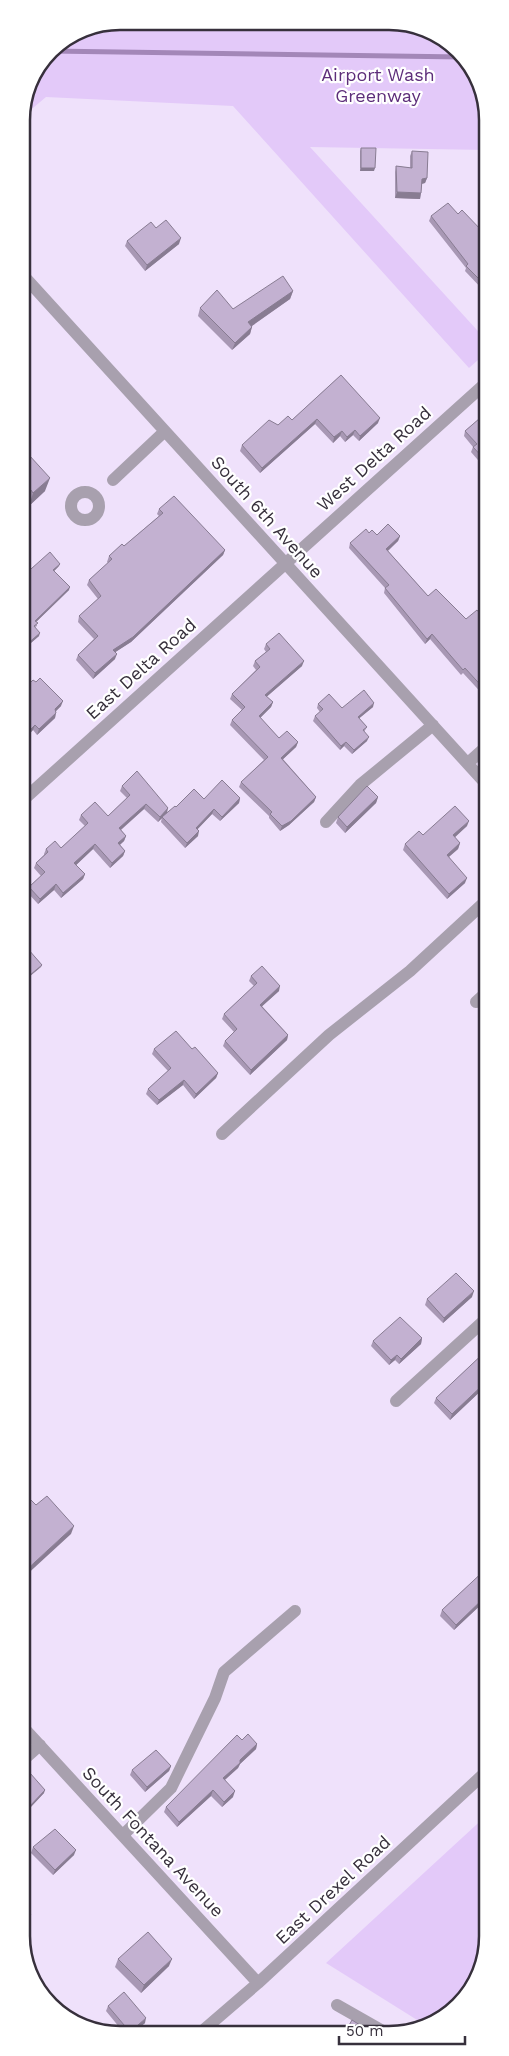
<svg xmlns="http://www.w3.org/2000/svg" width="509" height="2056" font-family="'Work Sans',sans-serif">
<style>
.green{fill:#e3c9f9}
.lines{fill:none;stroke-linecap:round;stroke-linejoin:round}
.stream{stroke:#a387b8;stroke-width:5}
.minor{stroke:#a8a0ae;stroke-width:12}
.wall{fill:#a898b4}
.shaded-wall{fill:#887c92}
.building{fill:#c3b1d1;stroke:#887c92}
.labels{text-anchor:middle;stroke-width:4.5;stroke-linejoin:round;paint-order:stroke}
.park-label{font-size:18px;fill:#5d2e7a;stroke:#fff}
.street-label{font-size:18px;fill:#37303c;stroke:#fff}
.rim{fill:none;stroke:#37303c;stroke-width:2.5}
</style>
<rect width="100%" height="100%" fill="#efe1fb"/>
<path class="green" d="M 120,21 L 409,23 L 459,50 L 487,107 L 487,150 L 310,147 L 487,341 L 487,352 L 469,368 L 233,106 L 46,97 L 21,118 C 21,81 48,45 82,29 C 92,24 108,24 120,21 Z
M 488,1814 L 488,1942 L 463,2001 L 422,2023 L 326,1963 Z"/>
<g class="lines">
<path class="stream" d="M 50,51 L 462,57"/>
<path class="minor" d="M 22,274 L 487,785
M 113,480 L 165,431
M71 506a14 14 0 1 1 28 0a14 14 0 1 1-28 0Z
M 468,763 L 487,746
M 22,801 L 487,382
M 326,822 L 360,785 L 433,725
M 476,1002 L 487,992
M 222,1134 L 329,1035 L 410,971 L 487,900
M 396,1401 L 487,1318
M 22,1726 L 258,1983
M 22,1761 L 40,1745
M 123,1835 L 171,1788 L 215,1698 L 224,1672 L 295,1611
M 337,2005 L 388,2034
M 200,2033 L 258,1983 L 487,1771"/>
</g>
<path class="wall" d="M 361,148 L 374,171 L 360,171 L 360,151 Z
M 412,151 L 427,178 L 425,183 L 422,184 L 420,199 L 395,198 L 395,172 L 396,166 L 410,168 L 410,156 Z
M 458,214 L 483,232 L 482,235 L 487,241 L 487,288 L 484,291 L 465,271 L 466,268 L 429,221 L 431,216 Z
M 156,228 L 179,244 L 145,271 L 125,246 L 127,241 Z
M 293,291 L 290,299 L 252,326 L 250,334 L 232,350 L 198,316 L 200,308 L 233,309 Z
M 341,375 L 378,423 L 359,441 L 353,435 L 345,442 L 340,436 L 333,443 L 315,424 L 260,473 L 240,451 L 242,445 L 278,425 L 292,420 Z
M 487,412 L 487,464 L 484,467 L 471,452 L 473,447 L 464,436 L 465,431 Z
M 22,442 L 29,455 L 45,491 L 29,506 L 26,503 L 22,507 Z
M 159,509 L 225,550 L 223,555 L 131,642 L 115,652 L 115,659 L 93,679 L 76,660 L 78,655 L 94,639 L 78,622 L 79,616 L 98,599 L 87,585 L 89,580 L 108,563 L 107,562 L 109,556 L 124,546 L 159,516 L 157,514 Z
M 369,533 L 377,535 L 400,536 L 398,541 L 388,551 L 428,596 L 466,619 L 487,621 L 487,699 L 463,673 L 461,675 L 430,639 L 425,644 L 384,593 L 385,588 L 349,548 L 350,543 Z
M 59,566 L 54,571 L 69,590 L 36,622 L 37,626 L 35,627 L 39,636 L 25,648 L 22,644 L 22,577 Z
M 266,644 L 302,666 L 266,697 L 273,702 L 271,707 L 260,718 L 279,738 L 298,742 L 296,747 L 283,759 L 316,797 L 314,802 L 289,825 L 280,831 L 269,818 L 269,816 L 239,787 L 241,782 L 264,760 L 230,725 L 232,720 L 242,710 L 230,699 L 232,694 L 256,670 L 253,666 L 255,661 L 266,652 L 264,649 Z
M 22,686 L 24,689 L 61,706 L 56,711 L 55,718 L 37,735 L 33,730 L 22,741 Z
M 318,704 L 342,708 L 373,707 L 359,718 L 367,727 L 364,732 L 367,741 L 352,754 L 344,746 L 340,750 L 313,721 L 315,716 L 320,712 L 317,708 Z
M 122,786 L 167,813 L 158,822 L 144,809 L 121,830 L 126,836 L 124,841 L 120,845 L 125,851 L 123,856 L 110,868 L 93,849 L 76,865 L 85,874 L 83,879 L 61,898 L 54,890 L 38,904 L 27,892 L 29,887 L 41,876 L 34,868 L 36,863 L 44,855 L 44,854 L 46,849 L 61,848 L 85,826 L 79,820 L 81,815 L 108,816 L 127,798 L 120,791 Z
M 378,797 L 376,803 L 345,833 L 336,823 L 338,817 Z
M 240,798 L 239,803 L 220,821 L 212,814 L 197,829 L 198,836 L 185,848 L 161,822 L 162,817 L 176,807 L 204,799 Z
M 467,826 L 454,837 L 460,843 L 458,849 L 449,857 L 465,883 L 447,899 L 403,850 L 405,844 L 423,835 Z
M 251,976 L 279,991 L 262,1006 L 288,1035 L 287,1040 L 250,1075 L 223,1046 L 225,1041 L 234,1032 L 222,1019 L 224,1014 L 254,986 L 249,981 Z
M 154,1049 L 192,1049 L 218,1073 L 216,1078 L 194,1099 L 183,1085 L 157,1105 L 146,1094 L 148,1089 L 168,1071 L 152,1054 Z
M 472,1297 L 443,1323 L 425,1305 L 427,1299 Z
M 422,1338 L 421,1344 L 399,1364 L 395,1360 L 389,1365 L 371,1346 L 373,1341 Z
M 487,1350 L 487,1385 L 450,1420 L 434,1403 L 436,1398 Z
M 487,1568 L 487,1599 L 454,1630 L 440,1616 L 442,1610 Z
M 257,1744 L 256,1749 L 240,1764 L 238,1768 L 225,1780 L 233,1797 L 222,1807 L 211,1796 L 177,1827 L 164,1812 L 166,1807 Z
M 171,1766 L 169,1771 L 145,1792 L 130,1775 L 132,1770 Z
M 22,1780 L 44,1793 L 28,1810 L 25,1806 Z
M 33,1847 L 74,1855 L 53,1875 L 31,1853 Z
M 118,1959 L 169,1966 L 141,1993 L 115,1967 Z
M 108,2006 L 145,2023 L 133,2033 L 124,2033 L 106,2011 Z"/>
<path class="shaded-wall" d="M 361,168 L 375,168 L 374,171 L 360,171 Z
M 427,178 L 425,183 L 420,184 L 422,179 Z
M 397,192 L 421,193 L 420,199 L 395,198 Z
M 181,238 L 179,244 L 145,271 L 147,265 Z
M 293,291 L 290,299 L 246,330 L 248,322 Z
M 252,327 L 250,334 L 232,350 L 235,343 Z
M 380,418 L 378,423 L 359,441 L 360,436 Z
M 317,419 L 315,424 L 260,473 L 262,468 Z
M 355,430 L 353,435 L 345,442 L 347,437 Z
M 342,431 L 340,436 L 333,443 L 334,437 Z
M 50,478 L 45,491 L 29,506 L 33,493 Z
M 31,490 L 26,503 L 22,507 L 22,499 Z
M 400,536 L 398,541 L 384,554 L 386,549 Z
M 225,550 L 223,555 L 131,642 L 111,655 L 113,650 Z
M 60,564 L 59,566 L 52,573 L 53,570 Z
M 70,587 L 69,590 L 34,624 L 35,621 Z
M 40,633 L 39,636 L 25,648 L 26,645 Z
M 432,634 L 430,639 L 425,644 L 427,639 Z
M 117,654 L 115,659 L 93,679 L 95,673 Z
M 304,661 L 302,666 L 263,700 L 265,695 Z
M 63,701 L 61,706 L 53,714 L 55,709 Z
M 273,702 L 271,707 L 257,721 L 259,716 Z
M 374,703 L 373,707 L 356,721 L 358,717 Z
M 56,713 L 55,718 L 37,735 L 39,729 Z
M 35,725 L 33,730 L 22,741 L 22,738 Z
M 369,737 L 367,741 L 352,754 L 354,750 Z
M 298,742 L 296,747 L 280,762 L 281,758 Z
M 346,742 L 344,746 L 340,750 L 341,746 Z
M 316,797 L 314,802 L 289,825 L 280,831 L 282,826 Z
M 378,797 L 376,803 L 345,833 L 347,827 Z
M 240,798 L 239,803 L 220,821 L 222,817 Z
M 146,804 L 144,809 L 117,833 L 119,828 Z
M 168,808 L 167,813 L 158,822 L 160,817 Z
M 214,809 L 212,814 L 195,832 L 196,828 Z
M 469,821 L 467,826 L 451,841 L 453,835 Z
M 199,831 L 198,836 L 185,848 L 187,843 Z
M 126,836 L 124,841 L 116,848 L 118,843 Z
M 460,843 L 458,849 L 445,860 L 447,855 Z
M 95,844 L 93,849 L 73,868 L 74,863 Z
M 125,851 L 123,856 L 110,868 L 112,863 Z
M 85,874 L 83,879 L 61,898 L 63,893 Z
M 467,878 L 465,883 L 447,899 L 449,894 Z
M 56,884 L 54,890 L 38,904 L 40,899 Z
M 42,965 L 41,967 L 23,982 L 24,980 Z
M 280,986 L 279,991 L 258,1010 L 260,1005 Z
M 288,1035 L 287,1040 L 250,1075 L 251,1070 Z
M 218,1073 L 216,1078 L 194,1099 L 196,1094 Z
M 184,1080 L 183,1085 L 157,1105 L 159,1100 Z
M 474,1291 L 472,1297 L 443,1323 L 444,1318 Z
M 422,1338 L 421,1344 L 399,1364 L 401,1359 Z
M 397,1355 L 395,1360 L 389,1365 L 391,1360 Z
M 487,1381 L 487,1385 L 450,1420 L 452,1414 Z
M 74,1526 L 71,1534 L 22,1579 L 22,1574 Z
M 487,1595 L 487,1599 L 454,1630 L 456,1625 Z
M 257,1744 L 256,1749 L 240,1764 L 238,1768 L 221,1783 L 223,1778 L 240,1760 Z
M 171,1766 L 169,1771 L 145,1792 L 147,1787 Z
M 45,1790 L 44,1793 L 28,1810 L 29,1807 Z
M 213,1790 L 211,1796 L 177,1827 L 179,1822 Z
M 235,1791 L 233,1797 L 222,1807 L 224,1802 Z
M 76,1850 L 74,1855 L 53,1875 L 55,1870 Z
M 31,1915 L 30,1918 L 22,1926 L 22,1924 Z
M 172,1959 L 169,1966 L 141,1993 L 144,1985 Z
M 146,2018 L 145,2023 L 133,2033 L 129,2033 Z"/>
<path class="building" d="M 361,148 L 376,148 L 375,168 L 361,168 Z
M 412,151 L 428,152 L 427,178 L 422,179 L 421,193 L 397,192 L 396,166 L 412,168 Z
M 448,203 L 458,214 L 462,210 L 483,232 L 481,234 L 487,241 L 487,285 L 486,286 L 466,266 L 468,264 L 431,216 Z
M 166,220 L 181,238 L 147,265 L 127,241 L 151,222 L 156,228 Z
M 283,276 L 293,291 L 248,322 L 252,327 L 235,343 L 200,308 L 217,290 L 233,309 Z
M 341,375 L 380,418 L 360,436 L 355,430 L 347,437 L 342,431 L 334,437 L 317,419 L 262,468 L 242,445 L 269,420 L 278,425 L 288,416 L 292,420 Z
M 487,412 L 487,460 L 486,461 L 473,447 L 477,444 L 465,431 Z
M 22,442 L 30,451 L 29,455 L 50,478 L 33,493 L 31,490 L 22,499 Z
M 174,496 L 225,550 L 133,637 L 113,650 L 117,654 L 95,673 L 78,655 L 98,636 L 79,616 L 101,596 L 89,580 L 112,559 L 109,556 L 122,544 L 124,546 L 163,513 L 159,509 Z
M 388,524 L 400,536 L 386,549 L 428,596 L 436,589 L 466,619 L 477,610 L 486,621 L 487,621 L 487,692 L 465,668 L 463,670 L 432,634 L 427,639 L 385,588 L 389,585 L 350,543 L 366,529 L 369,533 L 372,530 L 377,535 Z
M 50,552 L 60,564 L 53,570 L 70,587 L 35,621 L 38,623 L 34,626 L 40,633 L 26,645 L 22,640 L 22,577 Z
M 279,633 L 304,661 L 265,695 L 273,702 L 259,716 L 279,738 L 287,731 L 298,742 L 281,758 L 316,797 L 291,821 L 282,826 L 270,814 L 272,812 L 241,782 L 268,757 L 232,720 L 245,707 L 232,694 L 260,667 L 255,661 L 270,649 L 266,644 Z
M 40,678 L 63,701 L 55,709 L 56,713 L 39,729 L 35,725 L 22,738 L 22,686 L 24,689 L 33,680 L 36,682 Z
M 364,690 L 374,703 L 358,717 L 367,727 L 363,730 L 369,737 L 354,750 L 346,742 L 341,746 L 315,716 L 323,709 L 318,704 L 329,694 L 342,708 Z
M 137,771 L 168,808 L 160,817 L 146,804 L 119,828 L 126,836 L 118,843 L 125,851 L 112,863 L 95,844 L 74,863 L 85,874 L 63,893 L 56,884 L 40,899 L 29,887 L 45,872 L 36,863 L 48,852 L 46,849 L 55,841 L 61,848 L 88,823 L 81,815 L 95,802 L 108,816 L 130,795 L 122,786 Z
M 222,780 L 240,798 L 222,817 L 214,809 L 196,828 L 199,831 L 187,843 L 162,817 L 175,806 L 176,807 L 194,789 L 204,799 Z
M 367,786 L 378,797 L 347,827 L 338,817 Z
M 455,806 L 469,821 L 453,835 L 460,843 L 447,855 L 467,878 L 449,894 L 405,844 L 419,831 L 423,835 Z
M 28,949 L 42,965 L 24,980 L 22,976 L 22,954 Z
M 262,966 L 280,986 L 260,1005 L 288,1035 L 251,1070 L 225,1041 L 237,1029 L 224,1014 L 257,983 L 251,976 Z
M 176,1031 L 192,1049 L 195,1047 L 218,1073 L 196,1094 L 184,1080 L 159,1100 L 148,1089 L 171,1068 L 154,1049 Z
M 456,1273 L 474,1291 L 444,1318 L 427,1299 Z
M 400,1317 L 422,1338 L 401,1359 L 397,1355 L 391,1360 L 373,1341 Z
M 487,1350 L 487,1381 L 452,1414 L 436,1398 Z
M 47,1496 L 74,1526 L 22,1574 L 22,1508 L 31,1500 L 36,1505 Z
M 487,1568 L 487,1595 L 456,1625 L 442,1610 Z
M 248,1734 L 257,1744 L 240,1760 L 240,1763 L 223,1778 L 235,1791 L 224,1802 L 213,1790 L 179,1822 L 166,1807 L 237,1735 L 242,1740 Z
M 156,1750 L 171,1766 L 147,1787 L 132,1770 Z
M 30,1773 L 45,1790 L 29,1807 L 26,1804 L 22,1807 L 22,1780 Z
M 55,1829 L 76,1850 L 55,1870 L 33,1847 Z
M 23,1905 L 31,1915 L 22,1924 L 22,1906 Z
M 148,1932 L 172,1959 L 144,1985 L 118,1959 Z
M 124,1992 L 146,2018 L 130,2032 L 108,2006 Z
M 352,2020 L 374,2034 L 344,2034 Z"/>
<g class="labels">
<g class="park-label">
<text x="378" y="81">Airport Wash<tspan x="378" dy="21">Greenway</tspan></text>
</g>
<g class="street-label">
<text transform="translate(374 459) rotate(-42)" y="6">West Delta Road</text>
<text transform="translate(267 517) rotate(48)" y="6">South 6th Avenue</text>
<text transform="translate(141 669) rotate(-42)" y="6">East Delta Road</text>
<text transform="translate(153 1842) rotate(47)" y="6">South Fontana Avenue</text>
<text transform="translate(333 1890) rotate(-43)" y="6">East Drexel Road</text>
</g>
</g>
<path d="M0 0H509V2056H0ZM120 30H389A90 90 0 0 1 479 120V1936A90 90 0 0 1 389 2026H120A90 90 0 0 1 30 1936V120A90 90 0 0 1 120 30Z" fill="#fff" fill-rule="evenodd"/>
<path class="rim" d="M120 30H389A90 90 0 0 1 479 120V1936A90 90 0 0 1 389 2026H120A90 90 0 0 1 30 1936V120A90 90 0 0 1 120 30Z"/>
<path d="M339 2036v8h126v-8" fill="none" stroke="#37303c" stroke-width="2.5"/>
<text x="346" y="2036" font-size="15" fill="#37303c" stroke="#ffffff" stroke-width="4" paint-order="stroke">50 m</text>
</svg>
